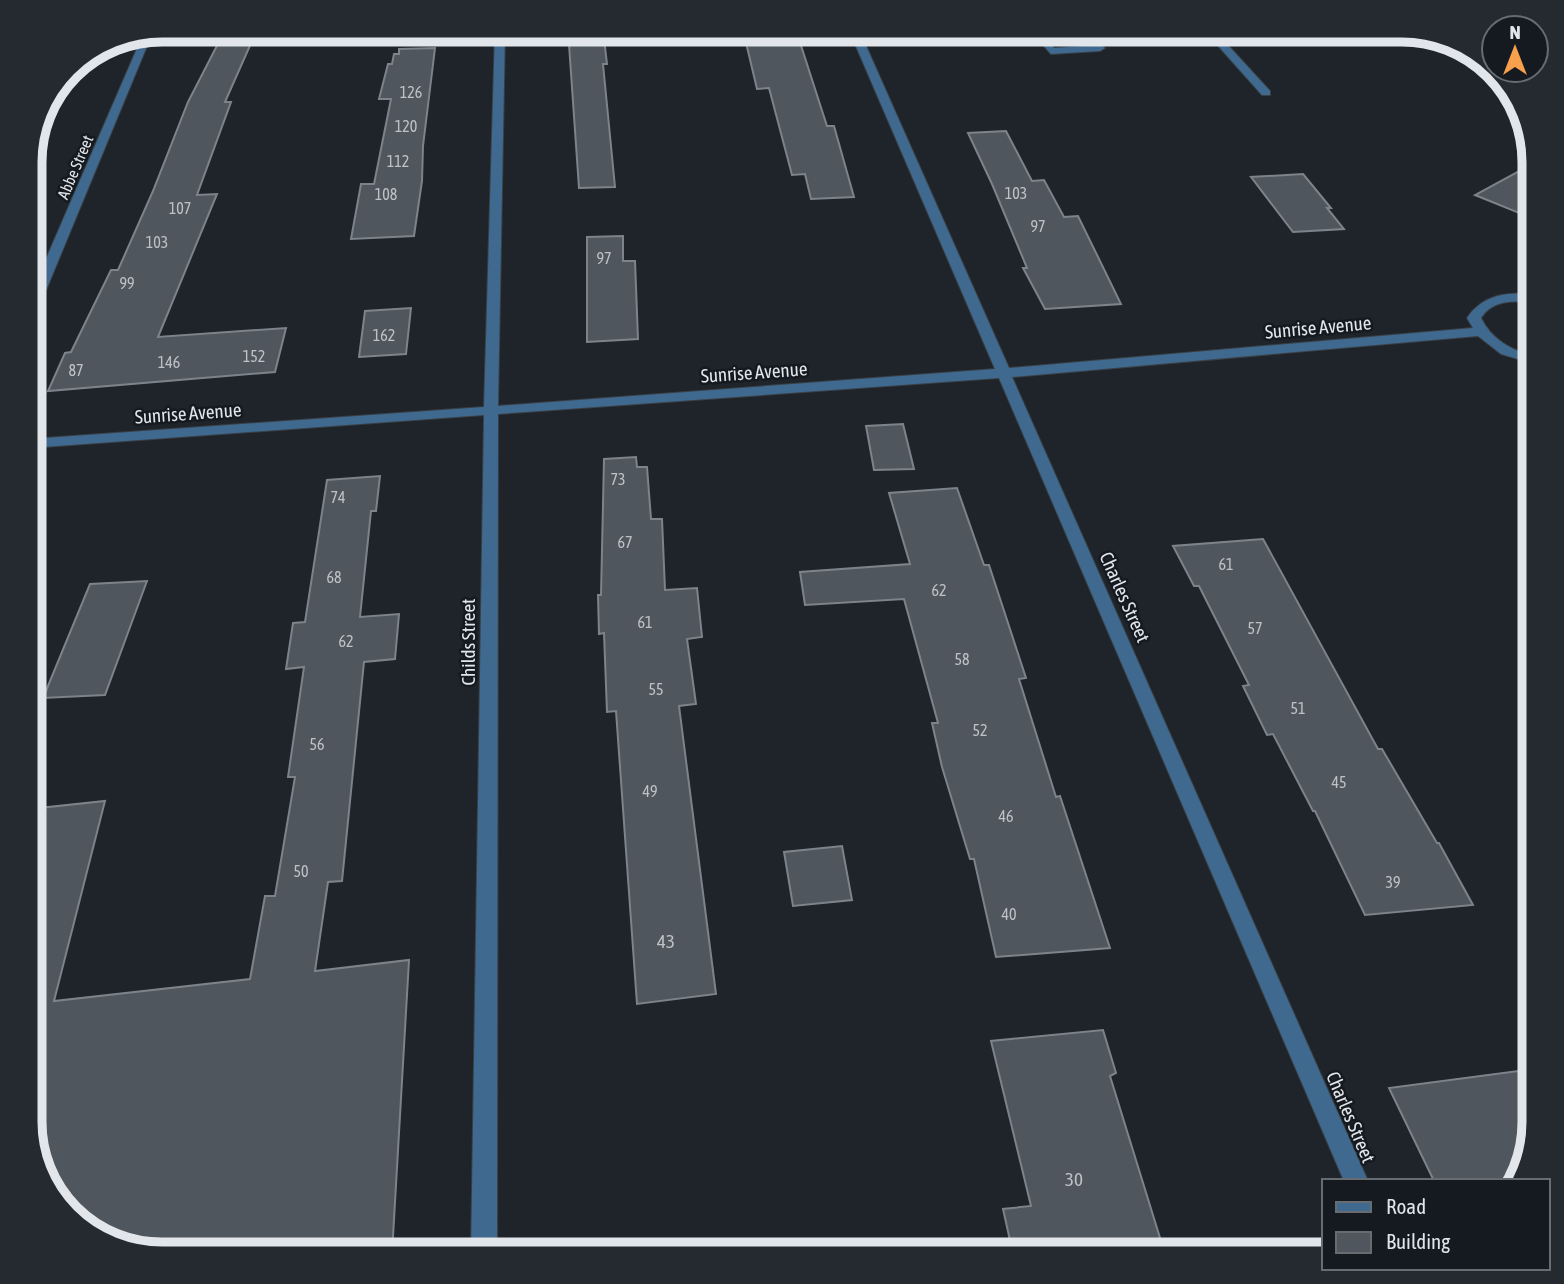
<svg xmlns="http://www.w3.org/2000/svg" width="1564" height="1284" font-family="'Asap Condensed',sans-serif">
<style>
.building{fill:#50565d;stroke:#7c838a;stroke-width:2}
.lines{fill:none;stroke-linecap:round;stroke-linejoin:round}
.minor-casing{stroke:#393f44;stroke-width:2}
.minor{fill:#3f698f;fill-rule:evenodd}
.labels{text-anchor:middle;stroke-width:5;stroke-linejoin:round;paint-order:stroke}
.number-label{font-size:16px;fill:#bec2c7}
.far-street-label{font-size:16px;fill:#e2e6ea;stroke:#151a20}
.street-label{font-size:19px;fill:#e2e6ea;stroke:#151a20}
.near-number-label{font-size:19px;fill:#bec2c7}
.rim{fill:none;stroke:#e2e6ea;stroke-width:9}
</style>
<rect width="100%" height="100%" fill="#1e2429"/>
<path class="building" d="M 225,30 L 256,32 L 225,102 L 231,102 L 197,195 L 217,194 L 158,337 L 286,328 L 275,372 L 48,391 L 65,353 L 71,352 L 111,270 L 118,270 L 153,191 L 188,102 Z
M 568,30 L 603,30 L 607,64 L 603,64 L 615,187 L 579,188 Z
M 743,30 L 796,30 L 827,126 L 834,126 L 854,197 L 811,199 L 805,174 L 792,175 L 769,88 L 757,89 Z
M 435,48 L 423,146 L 422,181 L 414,236 L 351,239 L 361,184 L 374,184 L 391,99 L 379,99 L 388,64 L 392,64 L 394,54 L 399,54 L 399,49 Z
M 1006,131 L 1032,181 L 1044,180 L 1064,217 L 1078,216 L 1121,304 L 1045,309 L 1023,268 L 1027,268 L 992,184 L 968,133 Z
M 1534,163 L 1534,219 L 1475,195 Z
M 1303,174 L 1331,208 L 1327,208 L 1344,229 L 1293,232 L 1251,177 Z
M 623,236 L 623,261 L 635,261 L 638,339 L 587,342 L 587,237 Z
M 411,308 L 406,354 L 359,357 L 365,311 Z
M 903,424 L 914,469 L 874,470 L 866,426 Z
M 636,457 L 637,467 L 647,467 L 651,519 L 662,519 L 665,590 L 697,588 L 702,637 L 687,639 L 696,704 L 679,706 L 716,994 L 637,1004 L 616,711 L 607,712 L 604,633 L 599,634 L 598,595 L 601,595 L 604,459 Z
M 380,476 L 376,511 L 371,511 L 360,617 L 399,614 L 395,659 L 364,662 L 342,881 L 328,882 L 315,971 L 409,960 L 392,1254 L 162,1254 L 74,1221 L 43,1180 L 30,1130 L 30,809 L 105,801 L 54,1001 L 250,979 L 265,896 L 275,896 L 295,777 L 288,777 L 304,667 L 286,669 L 293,623 L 305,622 L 327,480 Z
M 957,488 L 984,565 L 989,565 L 1026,678 L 1019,679 L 1056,797 L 1060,796 L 1110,948 L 996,957 L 974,859 L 970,859 L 942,767 L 932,723 L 938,723 L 904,599 L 805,605 L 800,572 L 910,564 L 889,493 Z
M 1263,539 L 1378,749 L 1382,749 L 1437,843 L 1439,843 L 1473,905 L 1365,915 L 1315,811 L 1313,811 L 1273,734 L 1267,735 L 1243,686 L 1249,685 L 1199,586 L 1194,586 L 1173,546 Z
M 147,581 L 105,695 L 43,698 L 90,584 Z
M 842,846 L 852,900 L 793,906 L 784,852 Z
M 1103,1030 L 1116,1073 L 1110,1076 L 1165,1254 L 1013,1254 L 1003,1209 L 1031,1206 L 991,1041 Z
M 1534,1069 L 1534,1122 L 1512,1181 L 1434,1181 L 1389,1088 Z"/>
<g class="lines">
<defs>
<path id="minor" d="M 495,30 L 505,30 L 498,406 L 995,369 L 849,30 L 859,30 L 1009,368 L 1473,328 L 1467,318 C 1483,294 1507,292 1534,294 L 1534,302 C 1514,301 1493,299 1481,318 C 1492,340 1511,350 1534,356 L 1534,364 L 1501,354 L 1478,336 L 1012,377 L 1368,1181 L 1344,1181 L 999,378 L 498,414 L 497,1254 L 471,1254 L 484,415 L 30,448 L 30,439 L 484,407 Z
M 1030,30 L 1040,30 L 1054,48 L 1100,45 L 1105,48 L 1100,51 L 1051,54 Z
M 1204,30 L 1214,30 L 1270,91 L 1270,95 L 1262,95 Z
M 152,34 L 37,312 L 30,316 L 30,296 L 142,37 Z"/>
</defs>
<use href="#minor" class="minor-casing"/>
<use href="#minor" class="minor"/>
</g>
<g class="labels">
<g class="number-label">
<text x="411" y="98">126</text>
<text x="406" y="132">120</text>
<text x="398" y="167">112</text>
<text x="1016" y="199">103</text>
<text x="386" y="200">108</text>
<text x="180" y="214">107</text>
<text x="1038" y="232">97</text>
<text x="157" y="248">103</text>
<text x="604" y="264">97</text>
<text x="127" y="289">99</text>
<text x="384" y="341">162</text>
<text x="254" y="362">152</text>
<text x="169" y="368">146</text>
<text x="76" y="376">87</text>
<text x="618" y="485">73</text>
<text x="338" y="503">74</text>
<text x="625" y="548">67</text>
<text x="1226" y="570">61</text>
<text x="334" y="583">68</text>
<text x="939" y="596">62</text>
<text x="645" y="628">61</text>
<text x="1255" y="634">57</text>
<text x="346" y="647">62</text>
<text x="962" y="665">58</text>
<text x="656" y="695">55</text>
<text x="1298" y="714">51</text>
<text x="980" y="736">52</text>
<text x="317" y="750">56</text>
<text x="1339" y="788">45</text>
<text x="650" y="797">49</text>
<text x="1006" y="822">46</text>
<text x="301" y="877">50</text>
<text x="1393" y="888">39</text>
<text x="1009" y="920">40</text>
</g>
<g class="far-street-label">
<text transform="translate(75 167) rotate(-67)" y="6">Abbe Street</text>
</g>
<g class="street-label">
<text transform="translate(1318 327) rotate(-5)" y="7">Sunrise Avenue</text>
<text transform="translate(754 372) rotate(-4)" y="7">Sunrise Avenue</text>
<text transform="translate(188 413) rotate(-4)" y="7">Sunrise Avenue</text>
<text transform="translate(1125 597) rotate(66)" y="7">Charles Street</text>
<text transform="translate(468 642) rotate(-90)" y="7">Childs Street</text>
<text transform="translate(1351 1117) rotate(67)" y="7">Charles Street</text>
</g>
<g class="near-number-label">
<text x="666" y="948">43</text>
<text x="1074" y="1186">30</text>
</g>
</g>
<path d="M0 0H1564V1284H0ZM162 42H1402A120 120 0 0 1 1522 162V1122A120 120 0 0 1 1402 1242H162A120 120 0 0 1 42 1122V162A120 120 0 0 1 162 42Z" fill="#252a30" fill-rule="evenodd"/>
<path class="rim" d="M162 42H1402A120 120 0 0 1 1522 162V1122A120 120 0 0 1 1402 1242H162A120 120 0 0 1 42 1122V162A120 120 0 0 1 162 42Z"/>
<rect x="1322" y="1179" width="228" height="91" fill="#151a20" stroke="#676c71" stroke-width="2"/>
<rect x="1336" y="1202" width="35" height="10" fill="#3f698f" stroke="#676c71" stroke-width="2"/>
<text x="1386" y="1214" font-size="21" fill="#e2e6ea">Road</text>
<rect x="1336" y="1232" width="35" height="21" fill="#50565d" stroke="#676c71" stroke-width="2"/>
<text x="1386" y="1249" font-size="21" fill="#e2e6ea">Building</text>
<g transform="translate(1515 49)"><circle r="33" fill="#151a20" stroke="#676c71" stroke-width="2"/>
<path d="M0-5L12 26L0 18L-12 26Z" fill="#f8a04b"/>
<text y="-10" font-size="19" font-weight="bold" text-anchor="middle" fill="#e2e6ea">N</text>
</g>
</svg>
